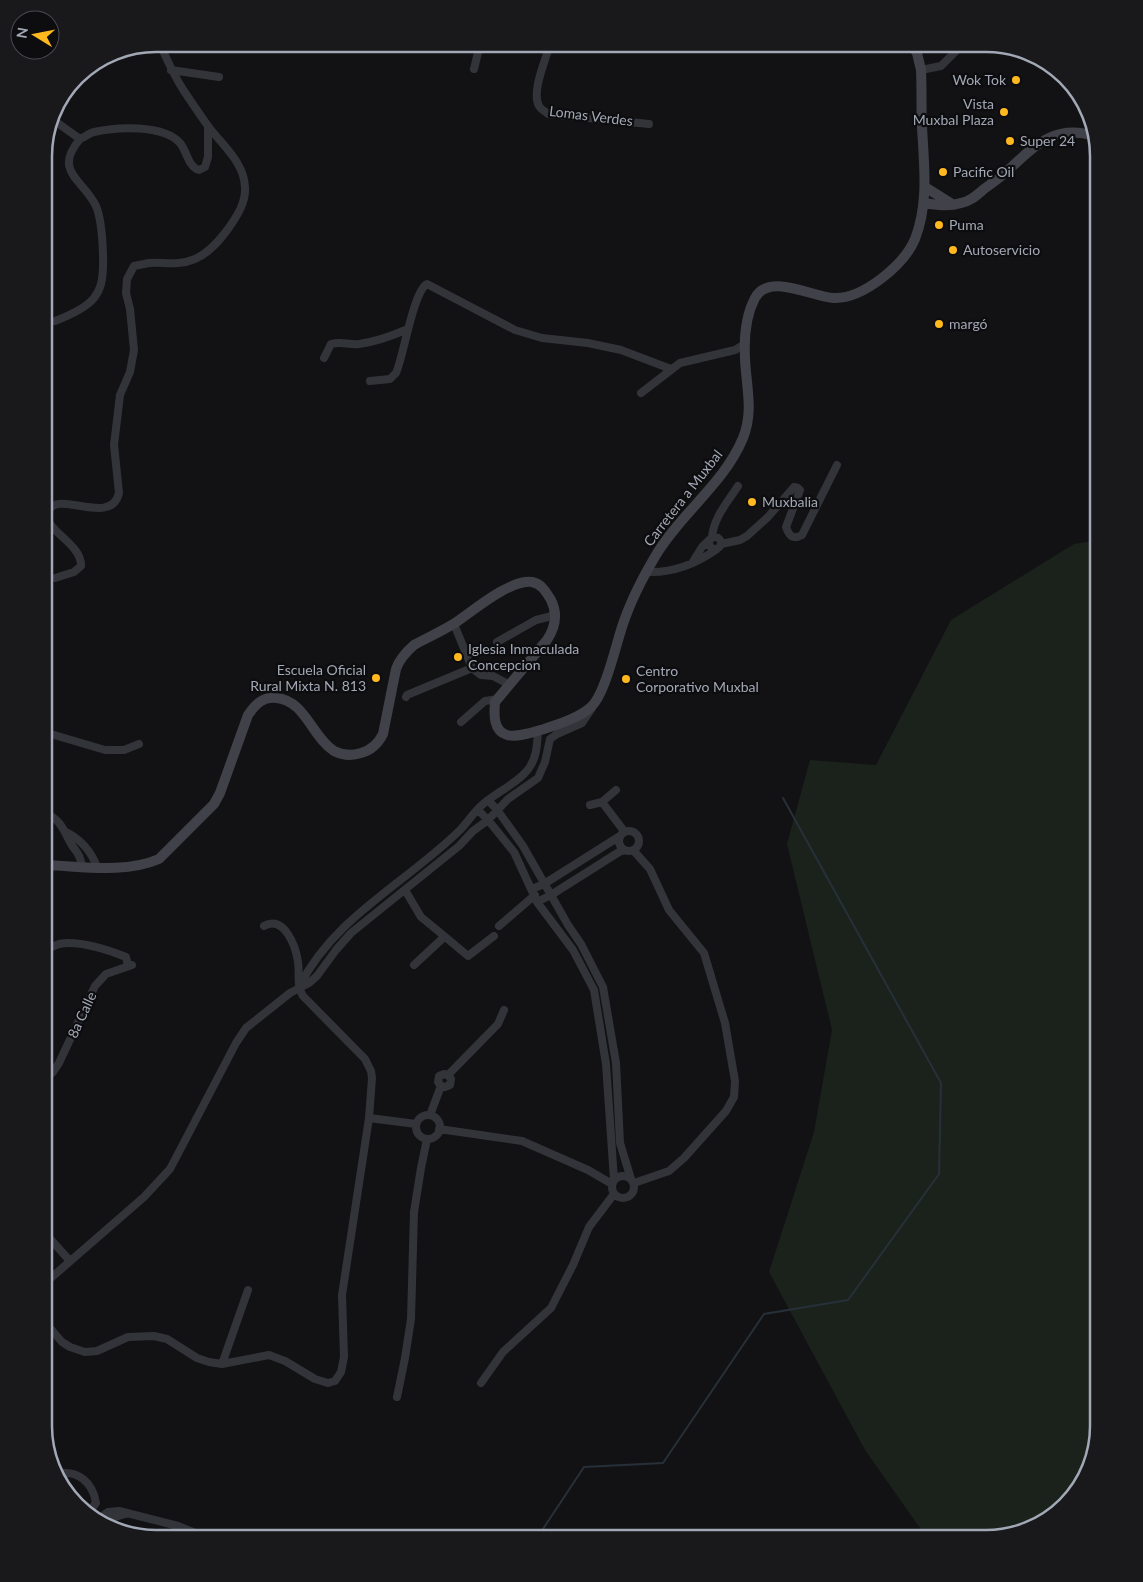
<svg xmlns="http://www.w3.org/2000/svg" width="1143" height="1582" font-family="Lato,sans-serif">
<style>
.green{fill:#1a221b}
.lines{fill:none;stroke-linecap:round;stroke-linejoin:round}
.stream{stroke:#273038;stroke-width:2}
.street{stroke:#333439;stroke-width:8}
.secondary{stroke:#414249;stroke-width:10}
.poi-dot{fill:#ffb91f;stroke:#0d0d0f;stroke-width:2}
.labels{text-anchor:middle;stroke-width:4.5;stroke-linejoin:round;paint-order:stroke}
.poi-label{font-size:14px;fill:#a2a8b5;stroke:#0d0d0f;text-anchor:start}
.street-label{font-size:14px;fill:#a2a8b5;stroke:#0d0d0f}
.rim{fill:none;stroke:#a2a8b5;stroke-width:2.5}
</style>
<rect width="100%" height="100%" fill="#121214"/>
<path class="green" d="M 1099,540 L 1099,1426 L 1084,1482 L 1043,1523 L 987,1538 L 927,1538 L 865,1450 L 769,1272 L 814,1132 L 832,1030 L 787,844 L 810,760 L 876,765 L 951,620 L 1074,544 Z"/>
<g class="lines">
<path class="stream" d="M 537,1538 L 584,1467 L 663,1463 L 764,1314 L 848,1300 L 939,1174 L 941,1083 L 783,798"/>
<path class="street" d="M 550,44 C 546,59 531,92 539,106 C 541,110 545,111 548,114 L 649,124
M 665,44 L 678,45
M 474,69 L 480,44
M 171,70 L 219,77
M 921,70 L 941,66 L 963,44
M 52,119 L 80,139 C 85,137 89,133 94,132 C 116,127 163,124 180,143 C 187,151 188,167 199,170 L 205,167 L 208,157 L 208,126
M 55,321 C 68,316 85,309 94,298 C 97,294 100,288 101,284 C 105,268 103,219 95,204 C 82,179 53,171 80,139
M 324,358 L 331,344 C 341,341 349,345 359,344 C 375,342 394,335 408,329
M 370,381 L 390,379 L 396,373 C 404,355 413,292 427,284 L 515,330 L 542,338 L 588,343 L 621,350 L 671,369
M 641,393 L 680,363 L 735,350 L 745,344
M709 543a6 6 0 1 1 12 0a6 6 0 1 1-12 0Z
M 712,537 C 714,517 727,503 738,486
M 721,544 L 740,540 L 747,536 L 768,517 L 794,487 L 798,488 L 800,490 L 786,527 C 789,536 793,540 802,535 L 837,465
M 692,563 L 702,547 L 709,540
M 647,572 C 672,573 696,564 717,549
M 55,578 L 74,572 L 81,566 C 82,542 39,529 49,510 C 59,490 111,527 119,493 L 114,445 L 120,395 L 130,372 L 134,350 L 130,309 L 126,293 L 127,279 L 134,266 C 139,265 144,264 149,263 C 165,262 178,266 195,259 C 209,253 219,241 228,229 C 237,216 246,203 245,187 C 244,162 222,145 208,126 C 200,115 192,103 184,91 C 174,76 167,60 160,44
M 454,624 L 472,668 L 481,675 L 493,676 L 510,685
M 497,642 L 536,620 L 556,615
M 406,697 L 407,695 L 472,668
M 461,722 L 485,701 L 498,699
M 44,732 L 105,750 L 124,750 L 139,744
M 489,801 L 498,811 L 523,846 L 568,925 L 581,944 L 603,987 L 616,1063 L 620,1143 L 631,1179
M 602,802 L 616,790
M 590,805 L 602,802 L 624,831
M 478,810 L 488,820 L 514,852 L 537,902 L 573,950 L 594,990 L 606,1064 L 614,1180
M 44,813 C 59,818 63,828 70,842 C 76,853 79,851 82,866
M619 841a10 10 0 1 1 20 0a10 10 0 1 1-20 0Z
M 66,832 C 82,840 91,851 97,867
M 633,850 L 650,869 L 669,910 L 704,953 L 725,1023 L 735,1081 L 734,1097 L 726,1111 L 684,1158 L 669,1171 L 634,1183
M 532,889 L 544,884 L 620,836
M 405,890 L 421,917 L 443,935 L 442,939 L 414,965
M 537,902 L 551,895 L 619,852 L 625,850
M 499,926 L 535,895
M 443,935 L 468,956 L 494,936
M 44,950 C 49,948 54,946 59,944 C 78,940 108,950 126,957 L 128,965
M 299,987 C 334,917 406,883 459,831 C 467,823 473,813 482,805 C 494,794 521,781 529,768 C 537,757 537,744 538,731
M 448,1075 L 451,1079 L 450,1085 L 445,1087 L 441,1086 L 438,1082 L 439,1076 L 444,1074 L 448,1075 L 498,1024 L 504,1010
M 44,1079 L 53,1072 L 59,1063 L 95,986 L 106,974 L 132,965
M 430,1115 L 441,1086
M416 1127a12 12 0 1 1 24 0a12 12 0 1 1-24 0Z
M 369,1118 L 416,1124
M 439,1129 L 522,1141 L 588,1170 L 612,1184
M612 1187a11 11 0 1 1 22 0a11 11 0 1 1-22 0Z
M 44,1232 L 70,1261
M 44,1284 L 144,1197 L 170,1169 L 236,1043 L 246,1028 L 290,993 L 309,983 L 317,976 L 336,950 L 351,933 L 459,846 L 473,831 L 488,820 L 508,799 L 538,778 L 545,762 L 550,739 L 557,734 L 582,723 L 592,708
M 44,1321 L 62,1342 L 70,1347 L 85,1352 L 97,1351 L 128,1337 L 154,1336 L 167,1339 L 197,1358 L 209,1362 L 222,1364 L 269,1355 L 285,1361 L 315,1379 L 328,1383 L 335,1381 L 341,1372 L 344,1357 L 342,1295 L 369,1118 L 372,1078 L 371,1071 L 365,1059 L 303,996 C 296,985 300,975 298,962 C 296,947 284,914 264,926
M 222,1364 L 248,1290
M 481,1383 L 503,1352 L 551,1308 L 573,1265 L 589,1227 L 614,1194
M 397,1397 L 405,1358 L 411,1319 L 414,1212 L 421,1168 L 427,1139
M 57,1474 C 78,1469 93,1483 96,1503 L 89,1512
M 98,1519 L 109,1519 L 125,1514
M 97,1520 L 108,1512 L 119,1511 L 178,1526 L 208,1538"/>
<path class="secondary" d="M 925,187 L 952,204
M 924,203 C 936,205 949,207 961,203 C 971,201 977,195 984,189 C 991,184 998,179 1005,173 C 1033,148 1053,123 1094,136
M 44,865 C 81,866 124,874 159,859 L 214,804 L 220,793 L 248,715 C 255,705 263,696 276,698 C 305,700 312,737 334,751 C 342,755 352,756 361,753 C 372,750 378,744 383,734 L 396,669 C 399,660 406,652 414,645 C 427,638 442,631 455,623 C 473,611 510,579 532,582 C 542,584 546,592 551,600 C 558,614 555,628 547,640 L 495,702 C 494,714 493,731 507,735 C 517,738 534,732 544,729 C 559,724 579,718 591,707 C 605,695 616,644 623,624 C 631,600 643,577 656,555 C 681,513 724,484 743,438 C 754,411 746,386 745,358 C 744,339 746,315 755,298 C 769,272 812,297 834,298 C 863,299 904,265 915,239 C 929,203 924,165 922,127 C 921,108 922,89 921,70 L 917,53 L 911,44"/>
</g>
<g class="poi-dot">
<circle cx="1016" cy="80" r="5"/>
<circle cx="1004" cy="112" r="5"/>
<circle cx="1010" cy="141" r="5"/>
<circle cx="943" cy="172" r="5"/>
<circle cx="939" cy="225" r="5"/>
<circle cx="953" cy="250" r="5"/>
<circle cx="939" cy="324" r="5"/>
<circle cx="752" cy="502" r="5"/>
<circle cx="458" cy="657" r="5"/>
<circle cx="376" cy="678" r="5"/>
<circle cx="626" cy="679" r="5"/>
</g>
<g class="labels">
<g class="poi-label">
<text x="1006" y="85" text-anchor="end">Wok Tok</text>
<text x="994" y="109" text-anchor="end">Vista<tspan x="994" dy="16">Muxbal Plaza</tspan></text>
<text x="1020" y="146">Super 24</text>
<text x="953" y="177">Pacific Oil</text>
<text x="949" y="230">Puma</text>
<text x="963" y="255">Autoservicio</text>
<text x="949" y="329">margó</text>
<text x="762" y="507">Muxbalia</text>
<text x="468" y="654">Iglesia Inmaculada<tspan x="468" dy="16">Concepcion</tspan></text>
<text x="366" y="675" text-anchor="end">Escuela Oficial<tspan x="366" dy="16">Rural Mixta N. 813</tspan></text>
<text x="636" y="676">Centro<tspan x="636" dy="16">Corporativo Muxbal</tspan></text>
</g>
<g class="street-label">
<text transform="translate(591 116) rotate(7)" y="5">Lomas Verdes</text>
<text transform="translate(683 498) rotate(-52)" y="5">Carretera a Muxbal</text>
<text transform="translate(82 1015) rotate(-65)" y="5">8a Calle</text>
</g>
</g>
<path d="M0 0H1143V1582H0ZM156 52H986A104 104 0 0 1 1090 156V1426A104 104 0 0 1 986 1530H156A104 104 0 0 1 52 1426V156A104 104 0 0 1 156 52Z" fill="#19191c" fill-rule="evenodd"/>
<path class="rim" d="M156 52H986A104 104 0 0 1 1090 156V1426A104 104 0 0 1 986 1530H156A104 104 0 0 1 52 1426V156A104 104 0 0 1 156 52Z"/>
<g transform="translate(35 35) rotate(280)"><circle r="24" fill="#0d0d0f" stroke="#494b51"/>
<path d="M0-4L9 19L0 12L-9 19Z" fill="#ffb91f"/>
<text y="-8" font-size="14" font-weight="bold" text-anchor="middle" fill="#a2a8b5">N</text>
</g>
</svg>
